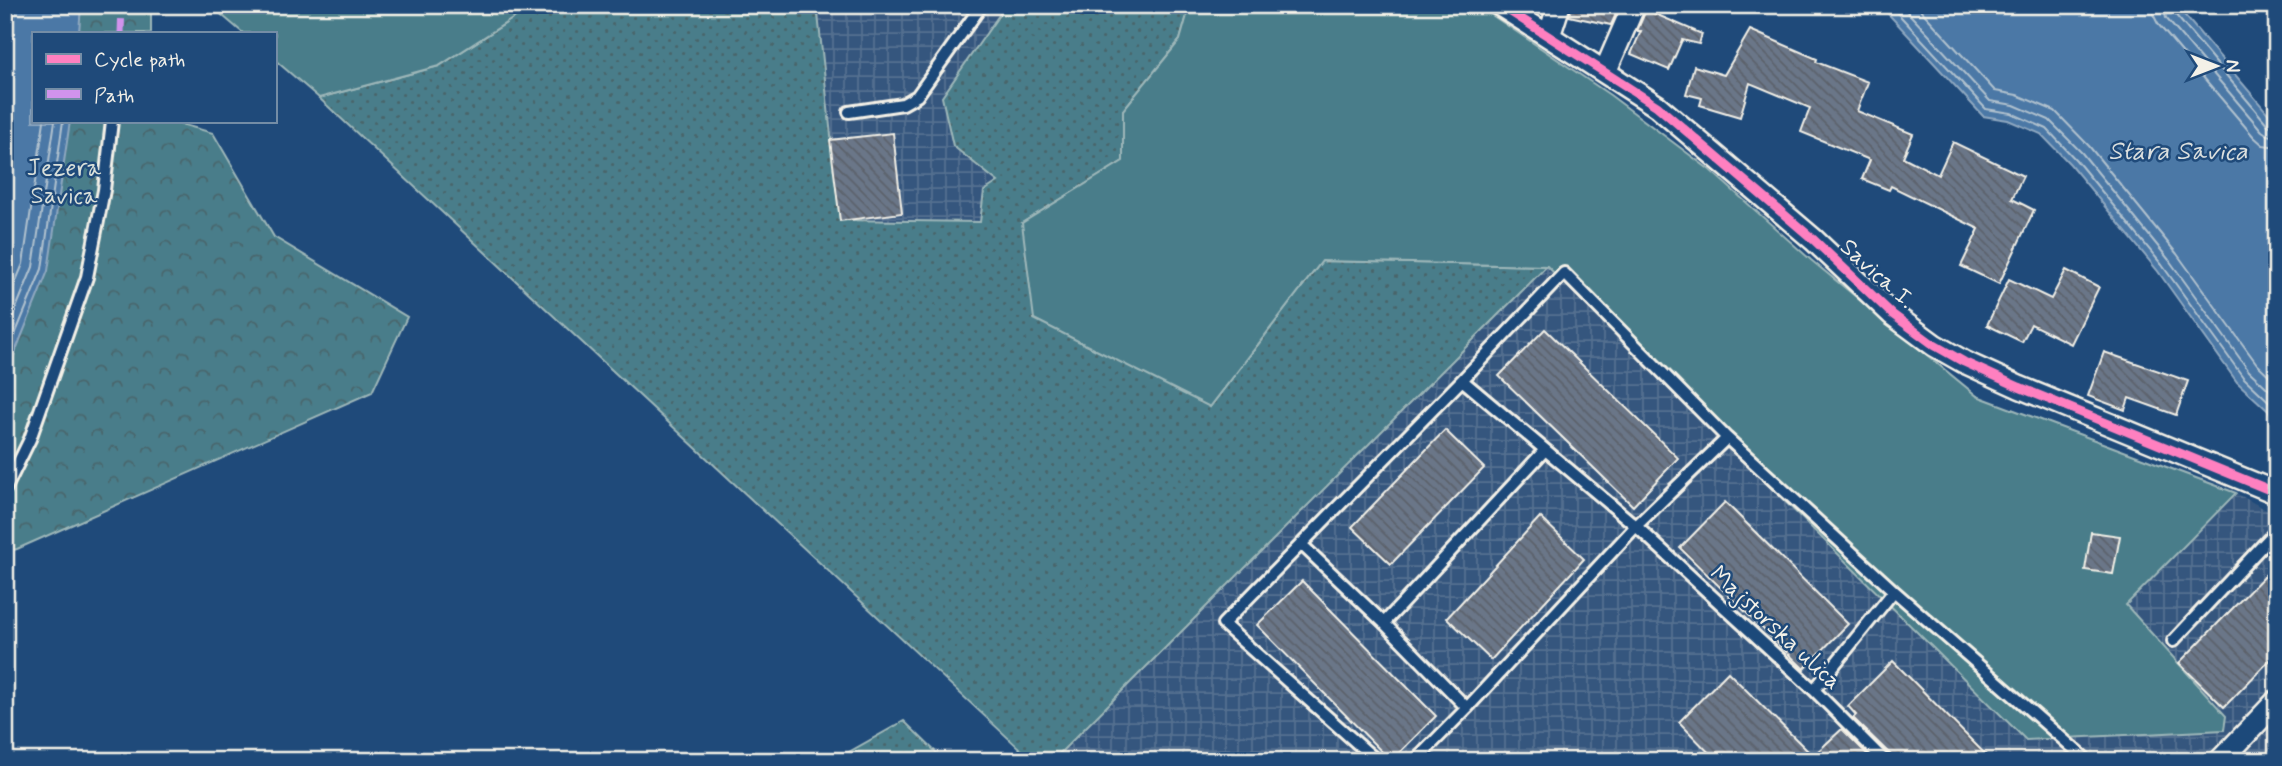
<svg xmlns="http://www.w3.org/2000/svg" width="2282" height="766" font-family="Mynerve,sans-serif">
<style>
.industrial{fill:url(#industrial-grid)}
.grass{fill:url(#grass-dots);stroke:#9eb7b9;stroke-width:2}
.forest{fill:url(#forest-crowns);stroke:#9eb7b9;stroke-width:2}
.garden{fill:#497d8a;stroke:#9eb7b9;stroke-width:2}
.water{fill:#4b78a6;stroke:#8fa8c0;stroke-width:2}
.lines{fill:none;stroke-linecap:round;stroke-linejoin:round}
.shore{stroke:#b0c1ce;stroke-width:2}
.building{fill:url(#building-back-hatch);stroke:#f4f1e8;stroke-width:2}
.service-casing{stroke:#f4f1e8;stroke-width:16}
.minor-casing{stroke:#f4f1e8;stroke-width:26}
.service{stroke:#1f4a7a;stroke-width:10}
.minor{stroke:#1f4a7a;stroke-width:21}
.quiet{stroke:#d193ec;stroke-width:7;stroke-dasharray:14 7;stroke-linecap:butt}
.cycleway-casing{stroke:#1f4a7a;stroke-width:13}
.cycleway{stroke:#ff80c0;stroke-width:9}
.labels{text-anchor:middle;stroke-width:5;stroke-linejoin:round;paint-order:stroke}
.park-label{font-size:24px;fill:#dae0da;stroke:#1f4a7a}
.street-label{font-size:24px;fill:#f4f1e8;stroke:#1f4a7a}
.water-label{font-size:26px;font-style:italic;fill:#dbdfde;stroke:#1f4a7a}
</style>
<defs>
<pattern id="industrial-grid" width="8" height="8" patternUnits="userSpaceOnUse" patternTransform="scale(1.75)"><rect width="8" height="8" fill="#36577e"/><path d="M0 4h8M4 0v8" fill="none" stroke="#547090"/></pattern>
<pattern id="grass-dots" width="8" height="8" patternUnits="userSpaceOnUse" patternTransform="scale(1.75)"><rect width="8" height="8" fill="#497d8a"/><path d="M2 2h.1M6 6h.1" fill="none" stroke="#49656b" stroke-width="1.8" stroke-linecap="round"/></pattern>
<pattern id="forest-crowns" width="20" height="18" patternUnits="userSpaceOnUse" patternTransform="scale(1.75)"><rect width="20" height="18" fill="#497d8a"/><path d="M2 6a3 3 0 1 1 6 0M12 15a3 3 0 1 1 6 0" fill="none" stroke="#49656b"/></pattern>
<pattern id="building-back-hatch" width="6" height="6" patternUnits="userSpaceOnUse" patternTransform="scale(1.75)"><rect width="6" height="6" fill="#6a7688"/><path d="M-1 5l2 2M0 0l6 6M5-1l2 2" fill="none" stroke="#5b616a"/></pattern>
</defs>
<rect width="100%" height="100%" fill="#1f4a7a"/>
<filter id="ink" filterUnits="userSpaceOnUse"><feTurbulence type="fractalNoise" baseFrequency=".0143" numOctaves="2"/><feDisplacementMap in="SourceGraphic" scale="14" xChannelSelector="R" yChannelSelector="G"/><feConvolveMatrix kernelMatrix="1 2 1 2 8 2 1 2 1" color-interpolation-filters="sRGB"/></filter>
<g filter="url(#ink)">
<path class="industrial" d="M 817,5 L 1122,5 L 1022,223 L 840,221 Z
M 1547,266 L 2026,740 L 2226,716 L 2126,605 L 2236,493 L 2277,516 L 2277,761 L 1052,761 Z"/>
<path class="grass" d="M 534,5 L 817,5 L 840,220 L 980,222 L 984,191 L 998,182 L 953,146 L 942,97 L 1006,5 L 1190,5 L 1180,40 L 1123,110 L 1123,161 L 1022,223 L 1210,407 L 1322,261 L 1547,266 L 1052,761 L 1033,761 L 319,98 L 439,66 Z
M 904,721 L 945,761 L 833,761 Z"/>
<path class="forest" d="M 5,5 L 151,5 L 151,33 L 33,33 L 33,121 L 170,121 L 213,133 L 274,237 L 407,317 L 372,392 L 17,549 L 5,552 Z"/>
<path class="garden" d="M 210,5 L 534,5 L 439,66 L 319,98 L 275,60 L 275,33 L 243,33 Z
M 1190,5 L 1482,5 L 1486,11 L 1610,95 L 1710,170 L 1811,260 L 1977,396 L 2236,493 L 2126,605 L 2226,716 L 2224,730 L 2026,740 L 1547,266 L 1322,261 L 1210,407 L 1034,319 L 1022,223 L 1123,161 L 1123,110 L 1180,40 Z"/>
<path class="water" d="M 5,5 L 81,5 L 79,33 L 33,33 L 33,121 L 70,121 L 48,271 L 5,377 Z
M 1880,5 L 2176,5 L 2277,124 L 2277,419 L 2237,382 L 2157,270 L 2070,164 L 2041,134 L 2008,120 L 1983,116 Z"/>
<g class="lines">
<path class="shore" d="M 1890,5 L 1986,109 L 2011,113 L 2047,129 L 2076,160 L 2162,265 L 2243,377 L 2277,409
M 1901,5 L 1990,101 L 2014,105 L 2049,120 L 2082,153 L 2169,260 L 2249,371 L 2277,397
M 1916,5 L 1995,91 L 2017,95 L 2055,111 L 2089,146 L 2177,254 L 2257,364 L 2277,383
M 2152,5 L 2153,14 L 2158,24 L 2254,137 L 2263,145 L 2277,147
M 2163,5 L 2166,18 L 2262,131 L 2268,135 L 2277,137
M 2172,5 L 2174,13 L 2268,125 L 2277,128
M 5,307 L 23,264 L 44,121
M 5,335 L 33,267 L 55,121
M 5,359 L 42,269 L 63,121"/>
</g>
<path class="building" d="M 1572,5 L 1620,5 L 1611,25 L 1569,16 Z
M 1646,10 L 1702,34 L 1699,44 L 1682,40 L 1669,70 L 1631,54 L 1641,31 L 1637,31 Z
M 1750,30 L 1817,59 L 1816,62 L 1868,82 L 1857,111 L 1913,134 L 1903,157 L 1938,175 L 1953,142 L 2023,176 L 2012,199 L 2034,210 L 1999,284 L 1961,266 L 1979,229 L 1891,186 L 1889,190 L 1862,179 L 1870,160 L 1801,132 L 1810,108 L 1750,83 L 1740,117 L 1700,105 L 1702,98 L 1686,94 L 1694,66 L 1724,75 Z
M 893,133 L 902,213 L 840,221 L 830,140 Z
M 2066,270 L 2099,287 L 2071,344 L 2031,324 L 2022,342 L 1987,325 L 2009,279 L 2051,299 Z
M 1545,329 L 1678,458 L 1633,506 L 1499,376 Z
M 2104,352 L 2188,381 L 2176,415 L 2129,398 L 2125,410 L 2088,396 Z
M 1445,430 L 1484,468 L 1391,564 L 1352,527 Z
M 1725,502 L 1848,624 L 1804,669 L 1680,548 Z
M 1540,517 L 1584,559 L 1491,660 L 1447,618 Z
M 2091,532 L 2120,536 L 2113,574 L 2085,570 Z
M 2277,563 L 2277,653 L 2224,707 L 2179,663 Z
M 1302,581 L 1436,716 L 1391,761 L 1257,625 Z
M 1893,661 L 1992,761 L 1893,761 L 1891,755 L 1853,718 L 1856,715 L 1848,706 Z
M 1728,672 L 1813,756 L 1842,729 L 1874,761 L 1717,761 L 1679,722 Z"/>
<g class="lines">
<defs>
<path id="service" d="M 849,112 L 903,104 L 917,96 L 982,5
M 1462,380 L 1636,526 L 1814,690 L 1885,761
M 5,490 L 30,439 L 87,277 L 104,190 L 112,121
M 1301,544 L 1384,623 L 1467,708
M 1384,623 L 1544,451
M 2173,641 L 2277,530
M 1814,690 L 1894,591
M 1377,761 L 1223,624 L 1462,380 L 1564,273 L 1727,438 L 1894,591 L 2088,761
M 1415,761 L 1467,708 L 1636,526 L 1727,438"/>
<path id="minor" d="M 1500,5 L 1657,106 L 1814,240 L 1892,314 L 1934,345 L 1964,362 L 2019,387 L 2277,493
M 1549,36 L 1559,5
M 1605,72 L 1634,5
M 2220,761 L 2277,701"/>
</defs>
<use href="#service" class="service-casing"/>
<use href="#minor" class="minor-casing"/>
<use href="#service" class="service"/>
<use href="#minor" class="minor"/>
<path class="quiet" d="M 121,33 L 122,5"/>
<defs>
<path id="cycleway" d="M 1500,5 L 1657,106 L 1814,240 L 1892,314 L 1934,345 L 1964,362 L 2019,387 L 2277,493"/>
</defs>
<use href="#cycleway" class="cycleway-casing"/>
<use href="#cycleway" class="cycleway"/>
</g>
</g>
<g class="labels">
<g class="park-label">
<text x="64" y="175">Jezera<tspan x="64" dy="28">Savica</tspan></text>
</g>
<g class="street-label">
<text transform="translate(1878 273) rotate(42)" y="8">Savica I.</text>
<text transform="translate(1776 627) rotate(43)" y="8">Majstorska ulica</text>
</g>
<g class="water-label">
<text x="2178" y="159">Stara Savica</text>
</g>
</g>
<rect width="2282" height="766" fill="none" stroke="#1f4a7a" stroke-width="28"/>
<rect x="14" y="14" width="2254" height="738" fill="none" stroke="#f4f1e8" stroke-width="2.5" filter="url(#ink)"/>
<rect x="32" y="32" width="245" height="91" fill="#1f4a7a" stroke="#748da6" stroke-width="2"/>
<rect x="46" y="54" width="35" height="10" fill="#ff80c0" stroke="#748da6" stroke-width="2"/>
<text x="94" y="66" font-size="21" fill="#f4f1e8">Cycle path</text>
<rect x="46" y="89" width="35" height="10" fill="#d193ec" stroke="#748da6" stroke-width="2"/>
<text x="94" y="102" font-size="21" fill="#f4f1e8">Path</text>
<g transform="translate(2216 66) rotate(90)" stroke="#1f4a7a" stroke-width="5" paint-order="stroke">
<path d="M0-5L12 26L0 18L-12 26Z" fill="#f4f1e8"/>
<text y="-10" font-size="19" font-weight="bold" text-anchor="middle" fill="#f4f1e8">N</text>
</g>
</svg>
